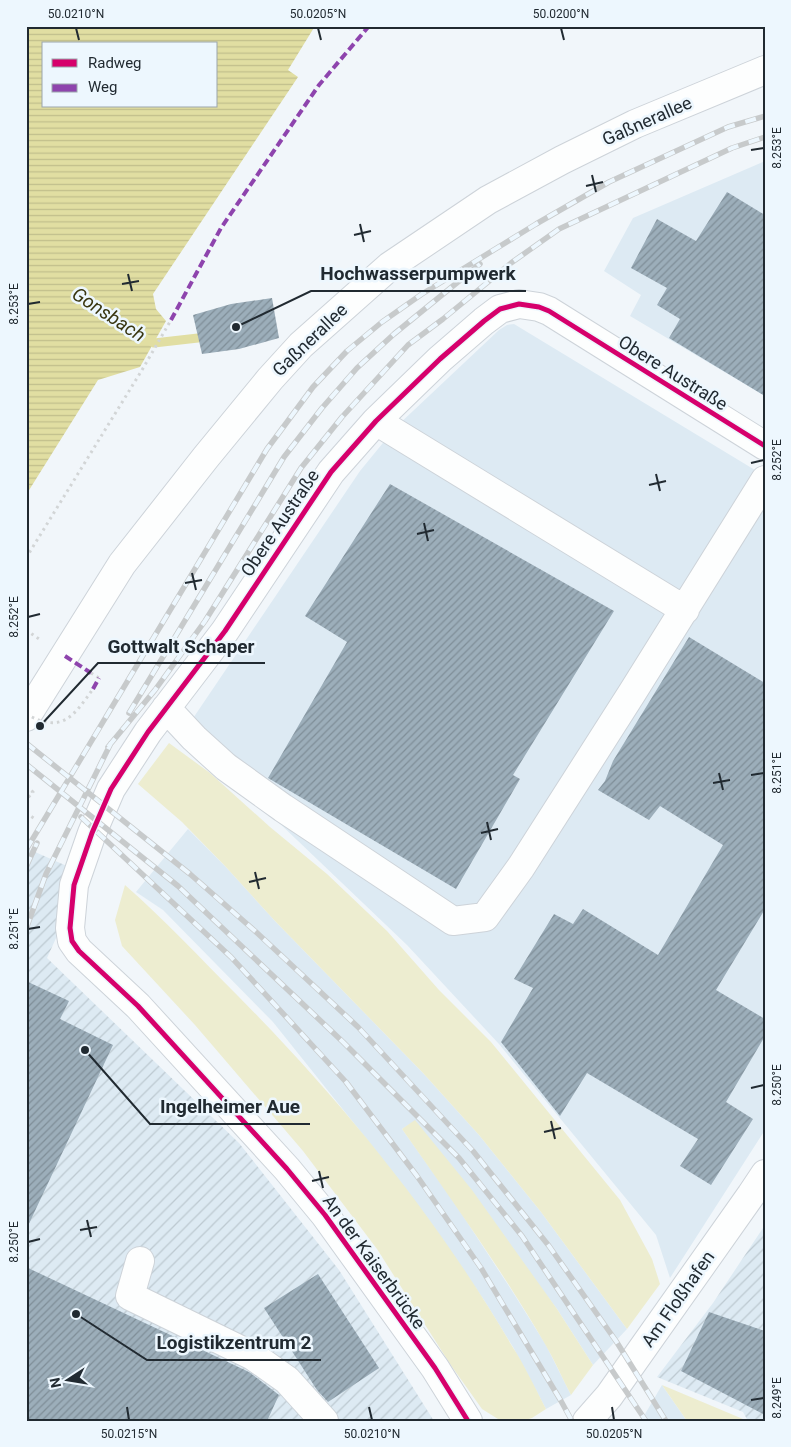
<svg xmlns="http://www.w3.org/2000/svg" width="791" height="1447" font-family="Roboto,sans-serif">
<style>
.built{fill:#ddeaf3}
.industrial{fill:url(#industrial-furrows)}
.grass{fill:#ededd0}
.water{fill:url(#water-rules);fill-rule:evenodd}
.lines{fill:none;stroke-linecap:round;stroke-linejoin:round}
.stream{stroke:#e1dea2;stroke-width:9}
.building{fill:url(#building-hatch)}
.minor-casing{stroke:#cdd3d9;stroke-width:30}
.path{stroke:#d2d5d6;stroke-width:3;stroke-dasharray:2.5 4;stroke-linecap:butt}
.minor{stroke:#fdfefe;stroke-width:28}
.rail-casing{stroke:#c7cacb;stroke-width:5.5}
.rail{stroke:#edf7fe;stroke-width:4;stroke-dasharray:11;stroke-linecap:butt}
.path-bridge{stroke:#d2d5d6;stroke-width:3;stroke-dasharray:2.5 4;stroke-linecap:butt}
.quiet{stroke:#8e44ad;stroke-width:4;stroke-dasharray:8 4;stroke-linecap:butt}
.cycleway-casing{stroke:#edf7fe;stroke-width:8}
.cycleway{stroke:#d6006c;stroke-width:5}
.ticks{fill:none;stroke:#212a31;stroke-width:2}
.labels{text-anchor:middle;stroke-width:5;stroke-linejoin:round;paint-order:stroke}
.street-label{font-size:18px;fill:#212a31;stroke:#edf7fe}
.water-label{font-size:19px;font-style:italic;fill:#393610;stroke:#edf7fe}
.leader{fill:none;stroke:#212a31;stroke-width:2}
.callout-dot{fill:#212a31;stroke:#edf7fe;stroke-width:2}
.callout-label{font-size:19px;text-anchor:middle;font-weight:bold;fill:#212a31;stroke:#edf7fe;stroke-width:5;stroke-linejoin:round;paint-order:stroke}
.neatline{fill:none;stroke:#212a31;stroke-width:2}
.ticks-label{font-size:12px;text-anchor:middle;fill:#212a31}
</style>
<defs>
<pattern id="industrial-furrows" width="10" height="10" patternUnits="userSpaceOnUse" patternTransform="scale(1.25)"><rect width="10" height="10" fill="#ddeaf3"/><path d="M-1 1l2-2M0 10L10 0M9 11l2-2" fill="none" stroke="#bdc9d1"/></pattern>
<pattern id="water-rules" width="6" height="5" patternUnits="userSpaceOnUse" patternTransform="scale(1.25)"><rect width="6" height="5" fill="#e1dea2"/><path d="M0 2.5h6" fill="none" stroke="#c1bf8c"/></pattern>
<pattern id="building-hatch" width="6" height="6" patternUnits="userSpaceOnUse" patternTransform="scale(1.25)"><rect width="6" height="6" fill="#9caeba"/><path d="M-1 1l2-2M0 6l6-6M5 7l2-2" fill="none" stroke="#7f8e98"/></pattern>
</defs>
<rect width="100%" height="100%" fill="#f1f6fa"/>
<path class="built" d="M 765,161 L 765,396 L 630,316 L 641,295 L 604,271 L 633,218 Z
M 514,324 L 765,476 L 765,1130 L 670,1278 L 656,1235 L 499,1044 L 407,945 L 275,819 L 179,739 L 360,471 L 396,427 L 499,330 L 507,325 Z
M 188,829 L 225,866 L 275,921 L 423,1073 L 479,1135 L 541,1212 L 627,1329 L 593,1365 L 557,1309 L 415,1121 L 402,1129 L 454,1202 L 514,1294 L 546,1345 L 571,1395 L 546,1409 L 513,1347 L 484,1300 L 431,1223 L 369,1142 L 273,1022 L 163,910 L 136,892 Z
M 662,1385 L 687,1421 L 641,1421 Z"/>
<path class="industrial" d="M 26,848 L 85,874 L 47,958 L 239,1143 L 339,1270 L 434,1421 L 26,1421 Z
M 765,1225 L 765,1421 L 748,1421 L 743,1412 L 657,1377 L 713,1303 Z"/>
<path class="grass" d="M 169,743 L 210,773 L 270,827 L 327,874 L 387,931 L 439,990 L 491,1042 L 620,1200 L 652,1259 L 660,1284 L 627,1329 L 541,1212 L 479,1135 L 423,1073 L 275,921 L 225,866 L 182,822 L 138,784 Z
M 125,885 C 165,920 201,959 238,996 C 342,1101 438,1219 512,1346 C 525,1366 535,1388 546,1409 L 532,1418 L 522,1421 L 506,1421 L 498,1419 L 482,1409 L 450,1364 L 377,1249 L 303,1151 L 195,1025 L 122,946 L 115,920 Z
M 415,1120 L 472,1190 L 557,1309 L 593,1365 L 571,1395 C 562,1378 555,1361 545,1344 C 502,1270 451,1199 402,1129 Z
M 662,1385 L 743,1419 L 745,1421 L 687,1421 Z"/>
<path class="water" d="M 26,26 L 315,26 L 288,70 L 298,77 L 153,294 L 156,309 L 166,321 L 140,367 L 98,380 L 26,495 ZM 44,44 L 216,44 L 216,106 L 44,106 Z"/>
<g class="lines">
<path class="stream" d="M 145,338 L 154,343 L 198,338"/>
</g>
<path class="building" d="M 727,192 L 765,215 L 765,396 L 669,338 L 680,319 L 657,305 L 667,288 L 631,268 L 657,219 L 696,241 Z
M 272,298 L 279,338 L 239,349 L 202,354 L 193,315 L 231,304 Z
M 390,484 L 614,611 L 513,775 L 520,779 L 456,889 L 268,778 L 347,642 L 305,616 Z
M 689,637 L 765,683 L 765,909 L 716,990 L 765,1019 L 765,1036 L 726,1102 L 753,1119 L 711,1185 L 680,1166 L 698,1139 L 587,1073 L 560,1116 L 501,1042 L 533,988 L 514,979 L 554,914 L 573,924 L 583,909 L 658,955 L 723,845 L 660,806 L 649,820 L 598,790 L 605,781 L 613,761 Z
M 26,981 L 69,1001 L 60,1019 L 113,1045 L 26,1230 Z
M 26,1267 L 249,1372 L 279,1395 L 267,1421 L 26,1421 Z
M 318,1274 L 379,1368 L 328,1402 L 317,1390 L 264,1308 Z
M 709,1312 L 765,1331 L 765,1415 L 681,1371 Z"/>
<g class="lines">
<defs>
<path id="minor" d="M 376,421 L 685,610
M 166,708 L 194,738 L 226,767 L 283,808 L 453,921 L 485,917 L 521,867 L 632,693 L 765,480
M 26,717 L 122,564 L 206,457 L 270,379 L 301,345 L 390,266 L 488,200 L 562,160 L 635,124 L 765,70
M 140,1261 L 130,1296 L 253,1356 L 287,1380 L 324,1421
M 468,1421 L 435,1368 L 325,1215 L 287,1169 L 138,1006 L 79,951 L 72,941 L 70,928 L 74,885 L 92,833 L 111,789 L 148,732 L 225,631 L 331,472 L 376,421 L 440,359 L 484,321 L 500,309 L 519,304 L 539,307 L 549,311 L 765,446
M 587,1421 L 609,1396 L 751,1195 L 765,1174"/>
</defs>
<use href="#minor" class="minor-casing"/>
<path class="path" d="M 26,558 L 142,370 L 171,320
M 26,630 L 42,641
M 91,673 L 99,678
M 26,787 L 33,792 L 26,800
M 26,813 L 35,819"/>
<use href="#minor" class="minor"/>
<defs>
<path id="rail" d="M 129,713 L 284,457 L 322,408 L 357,368 L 394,334 L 480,264
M 26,743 L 190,874 L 255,931 L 358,1027 L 473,1151 L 549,1246 L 616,1341 L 666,1421
M 108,747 L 155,690 L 205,621 L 301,468 L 342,417 L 408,345 L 443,319 L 511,263 L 559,229 L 732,148 L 765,137
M 26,764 L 178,886 L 343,1042 L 459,1158 L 522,1236 L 646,1421
M 81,817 L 231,957 L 346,1082 L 417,1176 L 481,1268 L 561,1401 L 572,1421
M 26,850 L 267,449 L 313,387 L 347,351 L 382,322 L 422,294 L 536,224 L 609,182 L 728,127 L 765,116
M 26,867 L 37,843
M 26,929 L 46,874 L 111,743"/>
</defs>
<use href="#rail" class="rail-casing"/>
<use href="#rail" class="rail"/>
<path class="path-bridge" d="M 26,714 C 62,734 73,717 93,689"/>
<path class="quiet" d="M 171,320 L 221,228 L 319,85 L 369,26
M 65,656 L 91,673
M 93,689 L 99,678"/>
<defs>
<path id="cycleway" d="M 468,1421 L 435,1368 L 325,1215 L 287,1169 L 138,1006 L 79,951 L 72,941 L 70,928 L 74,885 L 92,833 L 111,789 L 148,732 L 225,631 L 331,472 L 376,421 L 440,359 L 484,321 L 500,309 L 519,304 L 539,307 L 549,311 L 765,446"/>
</defs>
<use href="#cycleway" class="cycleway-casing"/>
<use href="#cycleway" class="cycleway"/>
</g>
<path class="ticks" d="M 76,28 L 79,40M 318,28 L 321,40M 561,28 L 564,40M 751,150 L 764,148M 592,175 L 596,192M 586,186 L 603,182M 360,224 L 364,242M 354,235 L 371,231M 128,274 L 132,291M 122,284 L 139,281M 28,304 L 40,302M 751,463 L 764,460M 656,474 L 660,491M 649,485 L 666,481M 424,523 L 428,541M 417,534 L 434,530M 192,573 L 196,590M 185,583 L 202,580M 28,617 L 40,614M 719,773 L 723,790M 751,775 L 764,773M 713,783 L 730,780M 487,822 L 491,840M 481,833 L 498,829M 255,872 L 259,889M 249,882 L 266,878M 28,929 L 40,927M 751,1088 L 764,1085M 551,1121 L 555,1139M 544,1132 L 561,1128M 319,1171 L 323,1188M 312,1181 L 329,1177M 87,1220 L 91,1237M 80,1230 L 97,1227M 28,1242 L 40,1239M 751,1400 L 764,1398M 127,1407 L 129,1420M 369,1407 L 372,1420M 612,1407 L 614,1420"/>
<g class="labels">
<g class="street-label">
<text transform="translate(647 121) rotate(-24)" y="6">Gaßnerallee</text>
<text transform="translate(310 340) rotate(-44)" y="6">Gaßnerallee</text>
<text transform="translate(673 373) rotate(32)" y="6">Obere Austraße</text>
<text transform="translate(280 523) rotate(-56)" y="6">Obere Austraße</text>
<text transform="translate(374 1262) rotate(54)" y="6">An der Kaiserbrücke</text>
<text transform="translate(678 1299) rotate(-55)" y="6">Am Floßhafen</text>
</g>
<g class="water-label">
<text transform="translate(109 314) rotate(33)" y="7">Gonsbach</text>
</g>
</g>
<path class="leader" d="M236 327L311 291H526M40 726L98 663H265M85 1050L150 1124H310M76 1314L147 1360H321"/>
<g class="callout-dot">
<circle cx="236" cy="327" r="5"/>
<circle cx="40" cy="726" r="5"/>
<circle cx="85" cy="1050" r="5"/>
<circle cx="76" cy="1314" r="5"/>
</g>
<g class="callout-label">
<text x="418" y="280">Hochwasserpumpwerk</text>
<text x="181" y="653">Gottwalt Schaper</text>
<text x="230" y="1113">Ingelheimer Aue</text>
<text x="234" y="1349">Logistikzentrum 2</text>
</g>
<rect width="791" height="1447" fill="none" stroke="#edf7fe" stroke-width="55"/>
<rect x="42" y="42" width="175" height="65" fill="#edf7fe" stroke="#9ba5ac"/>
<rect x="52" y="59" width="25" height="8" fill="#d6006c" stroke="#9ba5ac"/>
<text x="88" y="68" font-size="15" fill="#212a31">Radweg</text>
<rect x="52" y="84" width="25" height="8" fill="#8e44ad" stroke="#9ba5ac"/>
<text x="88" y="92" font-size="15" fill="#212a31">Weg</text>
<g transform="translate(68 1380) rotate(258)" stroke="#edf7fe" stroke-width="4" paint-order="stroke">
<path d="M0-4L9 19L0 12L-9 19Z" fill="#212a31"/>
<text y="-8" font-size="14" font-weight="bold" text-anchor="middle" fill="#212a31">N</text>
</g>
<rect x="28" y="28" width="736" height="1392" class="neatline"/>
<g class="ticks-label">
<text x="76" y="18">50.0210°N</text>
<text x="318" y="18">50.0205°N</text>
<text x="561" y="18">50.0200°N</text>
<text transform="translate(777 148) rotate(-90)" y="4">8.253°E</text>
<text transform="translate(14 304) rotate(-90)" y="4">8.253°E</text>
<text transform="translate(777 460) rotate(-90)" y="4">8.252°E</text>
<text transform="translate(14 617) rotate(-90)" y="4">8.252°E</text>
<text transform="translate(777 773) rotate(-90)" y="4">8.251°E</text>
<text transform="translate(14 929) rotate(-90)" y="4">8.251°E</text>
<text transform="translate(777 1085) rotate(-90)" y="4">8.250°E</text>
<text transform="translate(14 1242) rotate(-90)" y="4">8.250°E</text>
<text transform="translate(777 1398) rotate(-90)" y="4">8.249°E</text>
<text x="129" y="1438">50.0215°N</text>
<text x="372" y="1438">50.0210°N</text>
<text x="614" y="1438">50.0205°N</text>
</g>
</svg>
